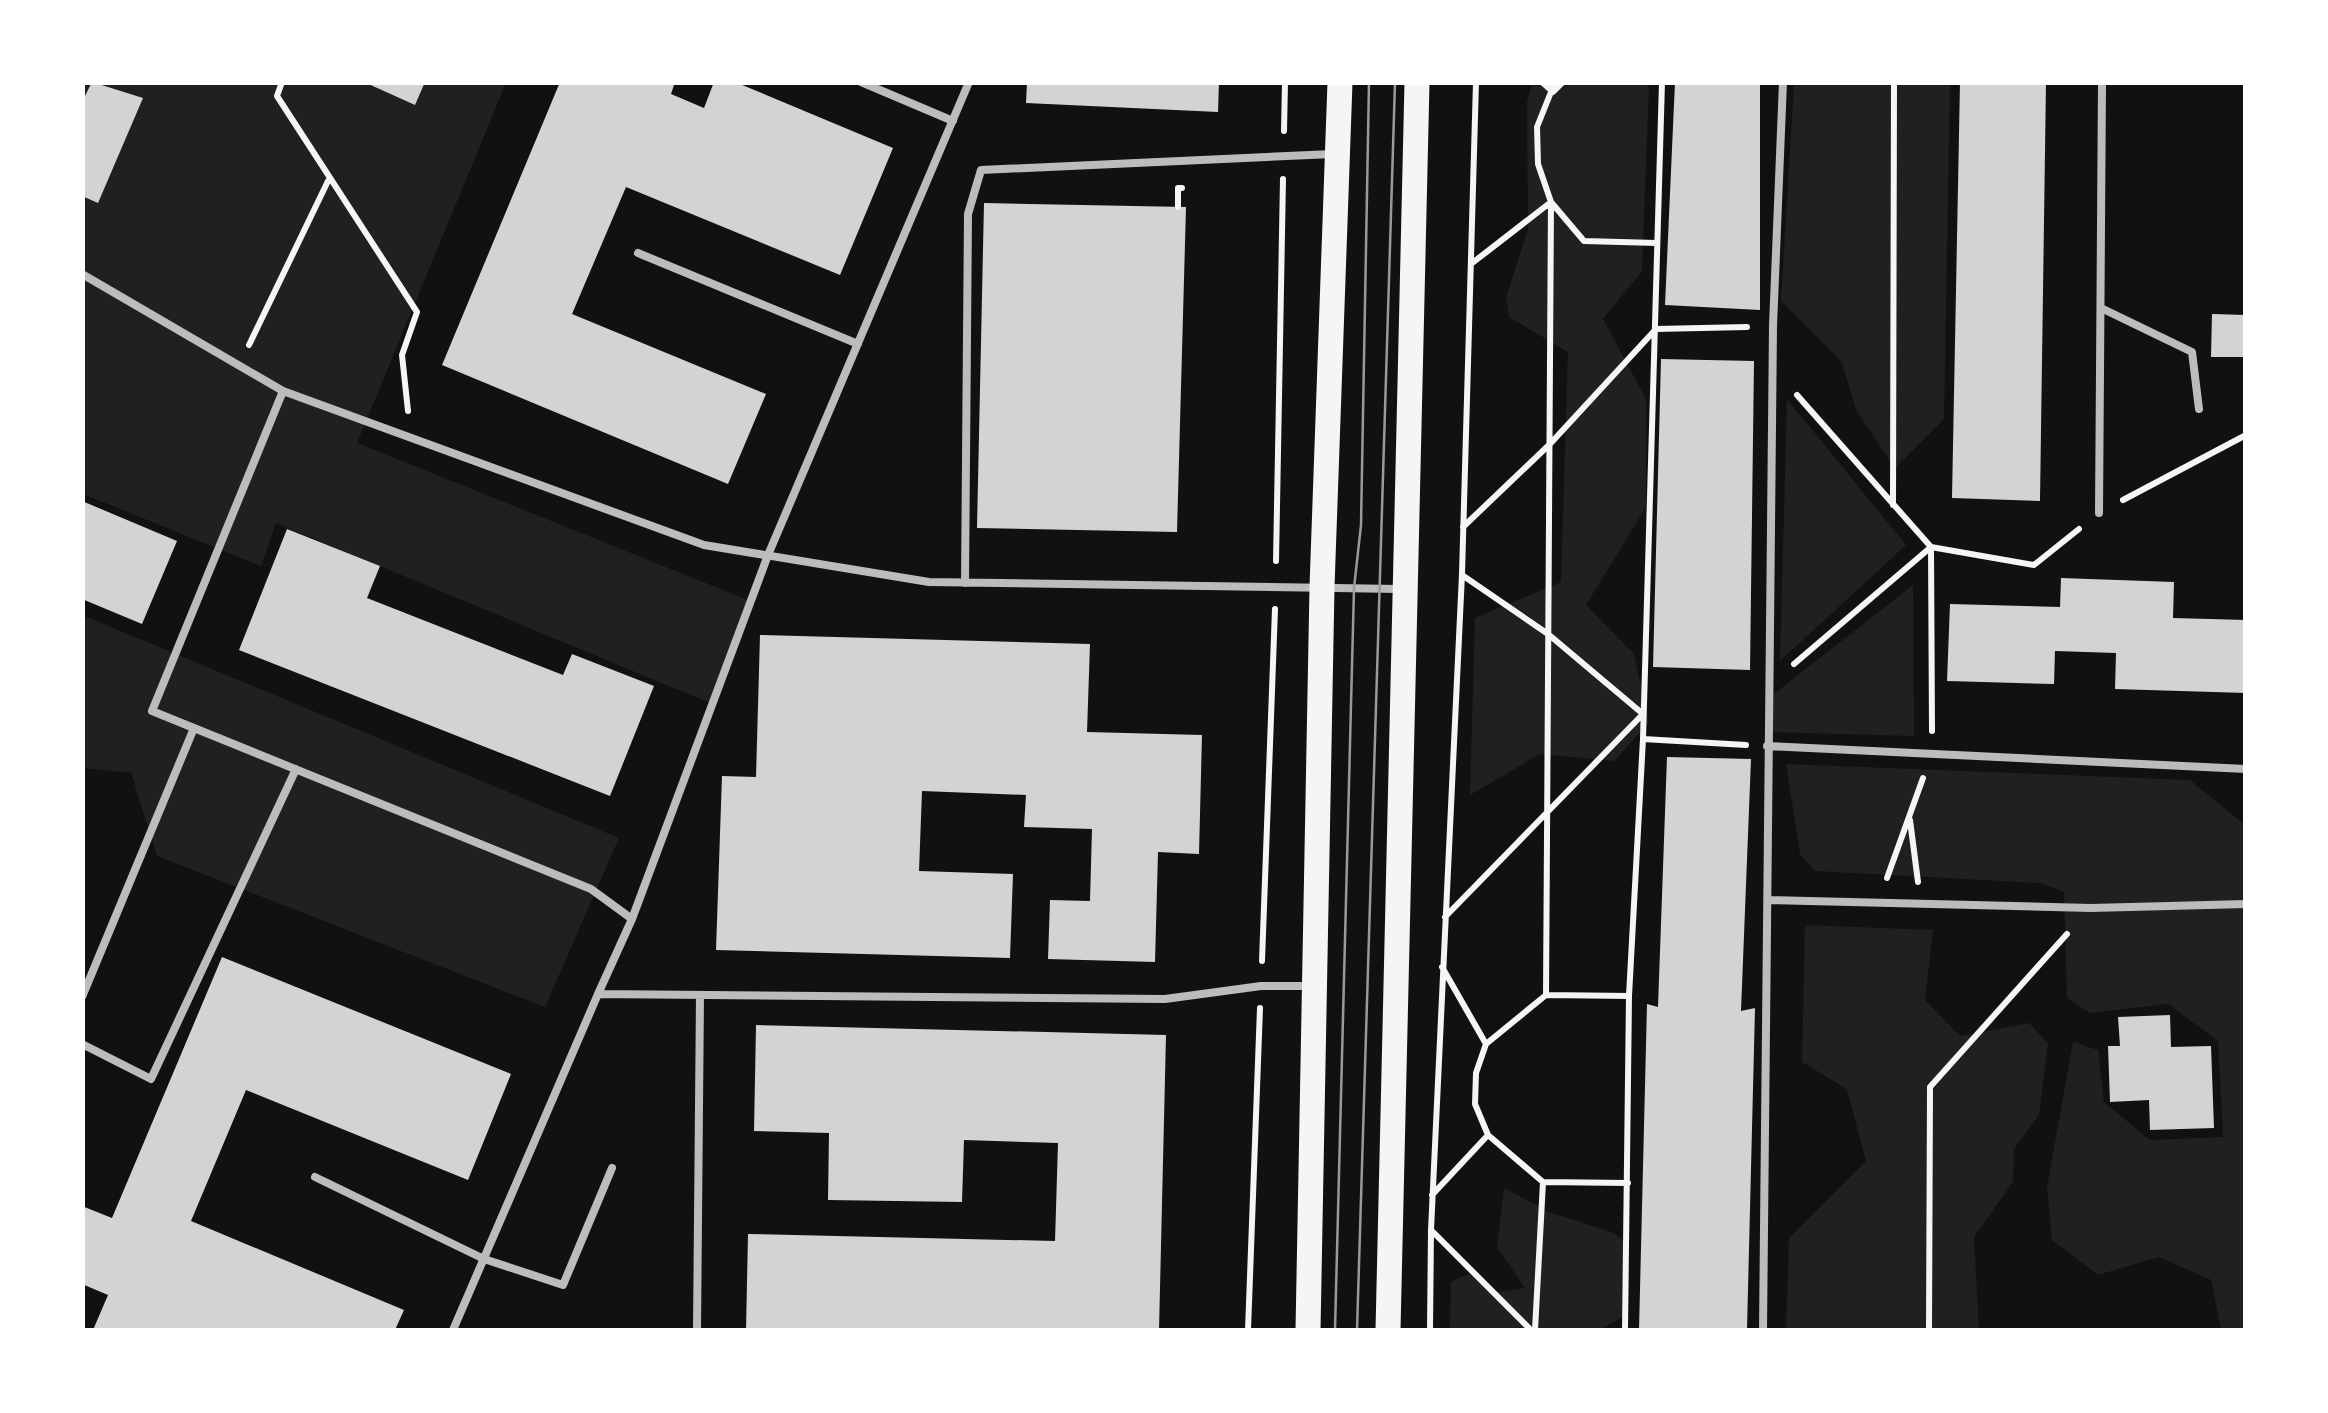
<svg xmlns="http://www.w3.org/2000/svg" width="2328" height="1413" font-family="'Libre Baskerville',serif">
<style>
.green{fill:#202020}
.building{fill:#d3d3d3}
.lines{fill:none;stroke-linecap:round;stroke-linejoin:round}
.path{stroke:#f5f5f5;stroke-width:6}
.service{stroke:#bcbcbc;stroke-width:8}
.primary{stroke:#f5f5f5;stroke-width:25}
.tram{stroke:#9a9a9a;stroke-width:2.5}
</style>
<rect width="100%" height="100%" fill="#111"/>
<path class="green" d="M 82,83 L 506,83 L 357,443 L 748,600 L 710,703 L 276,523 L 261,566 L 83,494 Z
M 1532,83 L 1649,83 L 1642,271 L 1603,319 L 1646,399 L 1646,507 L 1586,605 L 1634,654 L 1649,723 L 1614,761 L 1540,754 L 1470,795 L 1475,618 L 1561,582 L 1568,352 L 1509,317 L 1506,297 L 1528,230 L 1527,103 Z
M 1794,83 L 1950,83 L 1944,419 L 1895,468 L 1856,410 L 1842,362 L 1781,301 Z
M 1787,399 L 1906,545 L 1780,661 Z
M 1913,585 L 1914,736 L 1771,732 L 1774,694 Z
M 82,615 L 619,838 L 545,1007 L 157,856 L 131,773 L 83,768 Z
M 1786,764 L 2190,780 L 2245,825 L 2245,1328 L 2221,1330 L 2211,1280 L 2159,1257 L 2098,1275 L 2052,1240 L 2047,1187 L 2073,1042 L 2098,1050 L 2104,1102 L 2150,1140 L 2223,1137 L 2218,1041 L 2168,1004 L 2090,1013 L 2067,998 L 2064,892 L 2040,883 L 1815,871 L 1800,854 Z
M 1805,925 L 1933,930 L 1925,1000 L 1960,1036 L 2029,1023 L 2048,1043 L 2039,1115 L 2014,1149 L 2013,1182 L 1974,1237 L 1979,1330 L 1786,1330 L 1789,1238 L 1866,1161 L 1847,1089 L 1802,1062 Z
M 1504,1188 L 1549,1212 L 1614,1233 L 1625,1242 L 1624,1316 L 1599,1330 L 1450,1330 L 1451,1282 L 1472,1272 L 1491,1293 L 1525,1288 L 1497,1247 Z"/>
<path class="building" d="M 92,82 L 143,98 L 98,203 L 82,196 L 82,102 Z
M 364,82 L 425,82 L 415,105 Z
M 560,82 L 675,82 L 671,94 L 704,108 L 714,82 L 735,82 L 893,148 L 840,275 L 626,187 L 572,314 L 766,394 L 728,484 L 442,365 Z
M 1027,82 L 1219,82 L 1218,112 L 1026,103 Z
M 1675,82 L 1760,82 L 1760,310 L 1665,305 Z
M 1960,82 L 2046,82 L 2040,501 L 1952,498 Z
M 984,203 L 1186,207 L 1177,532 L 977,528 Z
M 2212,314 L 2246,315 L 2246,357 L 2211,357 Z
M 1661,359 L 1754,361 L 1750,670 L 1653,667 Z
M 82,501 L 177,541 L 142,624 L 82,599 Z
M 287,529 L 380,566 L 367,598 L 563,675 L 572,654 L 654,686 L 610,796 L 239,650 Z
M 2061,578 L 2174,582 L 2173,618 L 2246,620 L 2246,693 L 2115,689 L 2116,653 L 2055,651 L 2054,684 L 1947,681 L 1950,604 L 2060,607 Z
M 760,635 L 1090,644 L 1087,732 L 1202,735 L 1199,854 L 1158,852 L 1155,962 L 1048,959 L 1050,900 L 1090,901 L 1092,829 L 1024,827 L 1026,795 L 922,791 L 919,871 L 1013,874 L 1010,958 L 716,950 L 722,776 L 756,777 Z
M 1667,757 L 1751,759 L 1741,1011 L 1755,1008 L 1747,1330 L 1639,1330 L 1647,1004 L 1658,1007 Z
M 222,957 L 511,1074 L 468,1180 L 246,1090 L 191,1221 L 404,1310 L 395,1330 L 93,1330 L 108,1295 L 82,1284 L 82,1206 L 112,1218 Z
M 2170,1015 L 2171,1047 L 2211,1046 L 2214,1128 L 2150,1130 L 2149,1100 L 2110,1102 L 2108,1046 L 2120,1046 L 2118,1017 Z
M 756,1025 L 1166,1035 L 1159,1330 L 746,1330 L 748,1234 L 1055,1241 L 1058,1143 L 964,1140 L 962,1202 L 828,1200 L 829,1133 L 754,1131 Z"/>
<g class="lines">
<path class="path" d="M 282,82 L 277,96 L 417,312 L 402,355 L 408,411
M 1542,82 L 1553,92 L 1563,82
M 1284,131 L 1285,82
M 1178,207 L 1178,188 L 1182,188
M 1471,264 L 1551,202 L 1584,241 L 1657,243
M 249,345 L 328,181
M 2123,500 L 2246,435
M 1893,505 L 1894,82
M 1463,527 L 1550,444 L 1656,329 L 1747,327
M 1276,561 L 1283,179
M 1794,664 L 1931,547 L 1797,395
M 1932,731 L 1931,547 L 2034,565 L 2079,529
M 1643,739 L 1746,745
M 1910,820 L 1918,882
M 1887,878 L 1923,778
M 1445,917 L 1643,714 L 1548,634 L 1462,575
M 1262,961 L 1275,609
M 1442,967 L 1486,1044
M 1546,995 L 1629,996 L 1643,739 L 1662,82
M 1543,1182 L 1628,1183
M 1432,1195 L 1488,1135
M 1431,1230 L 1531,1330
M 1248,1330 L 1260,1008
M 1430,1330 L 1431,1230 L 1462,574 L 1476,82
M 1535,1330 L 1543,1182 L 1488,1135 L 1475,1104 L 1476,1073 L 1486,1044 L 1546,995 L 1551,202 L 1538,164 L 1537,127 L 1555,82
M 1625,1330 L 1629,996
M 1929,1330 L 1930,1087 L 2067,934"/>
<path class="service" d="M 861,82 L 953,121
M 638,253 L 858,344
M 82,274 L 283,391 L 704,545 L 929,582 L 1400,589
M 2101,308 L 2192,352 L 2199,409
M 283,391 L 152,711 L 591,889 L 632,919 L 768,555 L 969,82
M 2099,513 L 2102,82
M 965,583 L 968,214 L 981,170 L 1333,154
M 1767,746 L 2246,769
M 1769,900 L 2091,908 L 2246,904
M 632,919 L 598,994 L 1165,999 L 1261,986 L 1311,986
M 82,997 L 194,728
M 82,1044 L 151,1079 L 296,769
M 315,1177 L 484,1259 L 563,1285 L 612,1168
M 453,1330 L 598,994
M 697,1330 L 700,995
M 1763,1330 L 1773,326 L 1783,82"/>
<path class="primary" d="M 1308,1330 L 1322,587 L 1340,82
M 1388,1330 L 1417,82"/>
<path class="tram" d="M 1335,1330 L 1354,588 L 1361,525 L 1369,82
M 1357,1330 L 1395,82"/>
</g>
<rect width="2328" height="1413" fill="none" stroke="#ffffff" stroke-width="170"/>
</svg>
